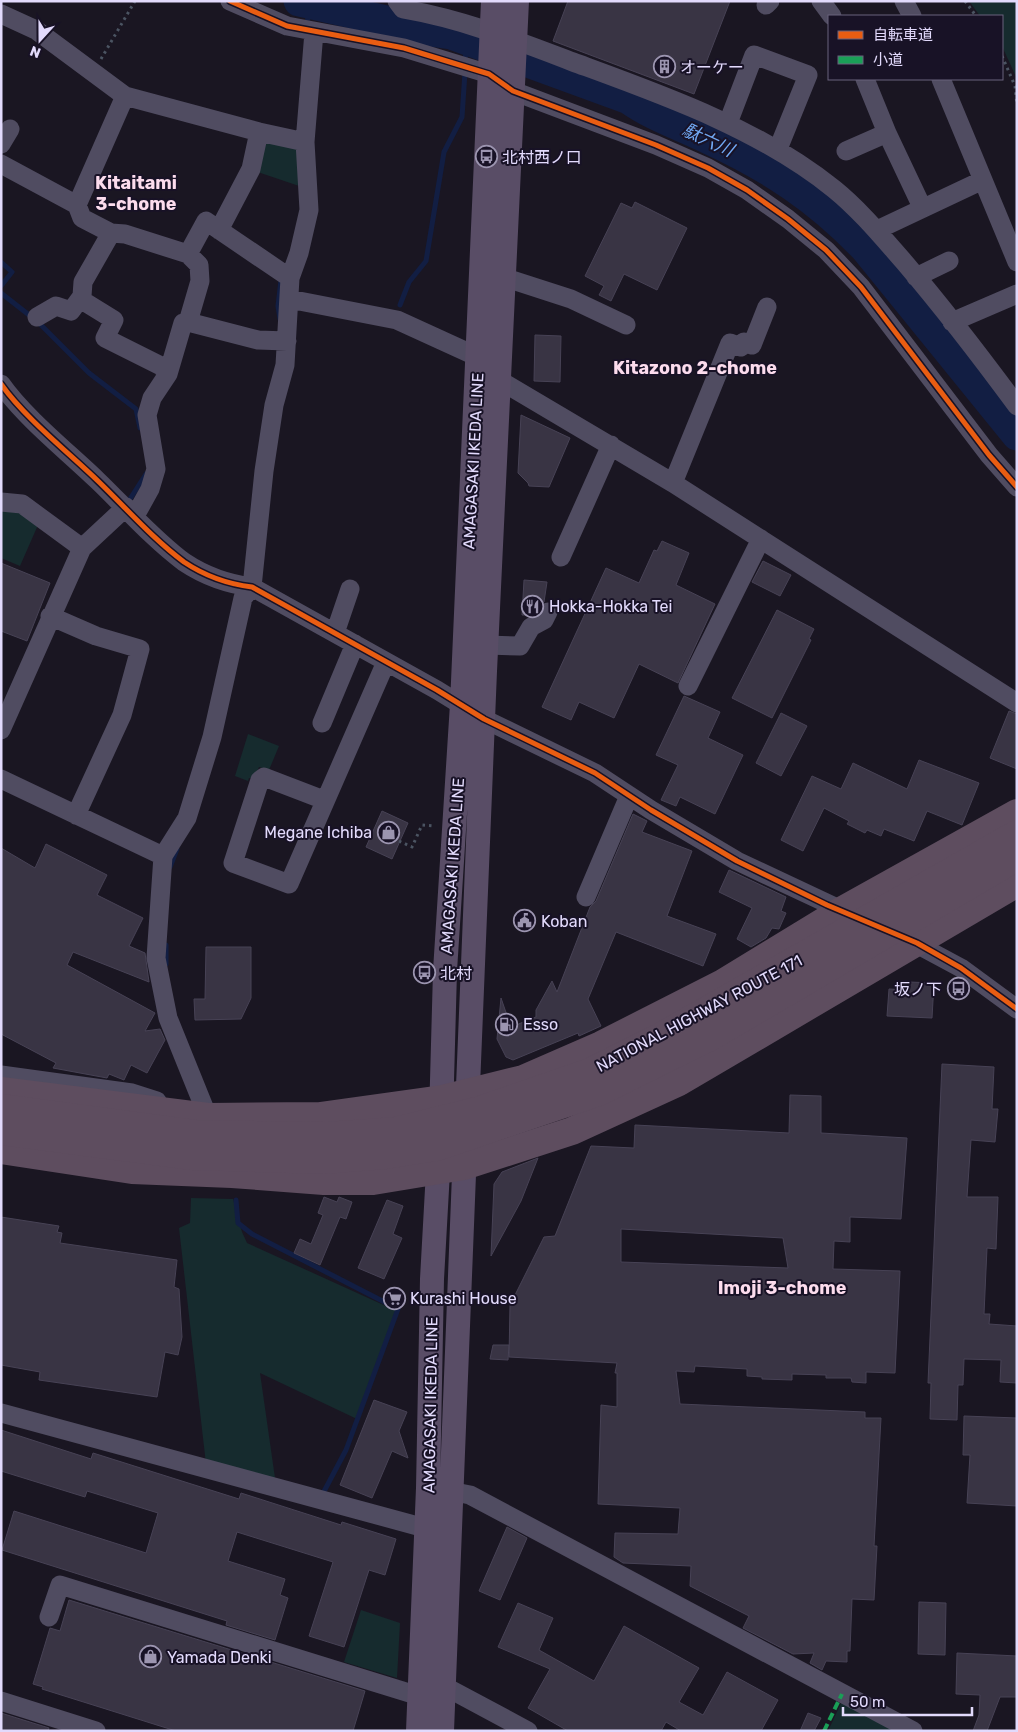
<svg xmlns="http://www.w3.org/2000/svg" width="1018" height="1732" font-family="Rubik,'Noto Sans JP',sans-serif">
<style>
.green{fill:#162b2e}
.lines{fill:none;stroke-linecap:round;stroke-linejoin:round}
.stream{stroke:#121e43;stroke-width:5}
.river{stroke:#121e43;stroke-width:31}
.building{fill:#393444;stroke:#474255;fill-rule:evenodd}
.path{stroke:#4b5462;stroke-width:3;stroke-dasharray:2.5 4;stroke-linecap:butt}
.minor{stroke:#504c61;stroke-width:19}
.major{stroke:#594d66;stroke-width:24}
.highway{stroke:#5e4d5f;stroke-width:28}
.highway-bridge{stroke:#5e4d5f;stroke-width:28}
.quiet{stroke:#1a9f57;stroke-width:4;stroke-dasharray:8 4;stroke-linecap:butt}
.cycleway-casing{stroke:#181226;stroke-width:8}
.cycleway{stroke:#e95d12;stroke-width:5}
.labels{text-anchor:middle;stroke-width:4;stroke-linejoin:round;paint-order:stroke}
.poi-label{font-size:16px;fill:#e2dafc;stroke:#181226;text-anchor:start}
.street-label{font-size:16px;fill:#e2dafc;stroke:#181226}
.water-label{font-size:18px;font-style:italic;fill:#71a8f3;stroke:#181226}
.neighbourhood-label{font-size:18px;font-weight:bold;fill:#fcdced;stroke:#181226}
</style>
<rect width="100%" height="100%" fill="#1a1622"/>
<path class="green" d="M 969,1 L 1017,1 L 1017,79 L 1002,46 L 1002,16 L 980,16 Z
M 260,140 L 302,146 L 305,188 L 252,170 Z
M 1,508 L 24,512 L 38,525 L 20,566 L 1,558 Z
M 248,734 L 279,746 L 269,770 L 259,767 L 254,779 L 249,778 L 248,781 L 235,776 Z
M 191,1198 L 233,1199 L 242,1232 L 247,1243 L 399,1312 L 357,1419 L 260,1373 L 276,1485 L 206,1464 L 179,1228 L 190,1223 Z
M 361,1610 L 400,1623 L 397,1678 L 344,1662 Z
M 843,1699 L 903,1731 L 828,1731 Z"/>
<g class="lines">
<path class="stream" d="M 307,27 L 309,3
M 465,63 L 466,41
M 1,262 L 12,272 L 1,286
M 1,293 L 38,322 L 89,373 L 136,409 L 140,428
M 400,305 L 409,282 L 426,261 L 444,152 L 462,117 L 465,72
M 280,319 L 278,306 L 281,280
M 130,499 L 146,474
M 170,867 L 177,849
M 166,964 L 166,945
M 236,1200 L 238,1223 L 252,1234 L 398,1309 L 346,1450 L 321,1497"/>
<path class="river" d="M 299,1 L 430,31 L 451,34 L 629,99 C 653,116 680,125 707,138 C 770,167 819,199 866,249 L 1017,435"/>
</g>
<path class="building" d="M 568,1 L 730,1 L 694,94 L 553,41 Z
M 635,202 L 687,228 L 657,290 L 624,274 L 611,301 L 599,295 L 604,286 L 585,276 L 621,203 L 632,208 Z
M 535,335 L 561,336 L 560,382 L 534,381 Z
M 521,415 L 570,438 L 549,487 L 529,486 L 528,483 L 518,473 Z
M 662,541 L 689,553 L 676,585 L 715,604 L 678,683 L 639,664 L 614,718 L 579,702 L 571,720 L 542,707 L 606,568 L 639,583 L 654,550 L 657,551 Z
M 763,561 L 791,575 L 780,596 L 752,582 Z
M 1,563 L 50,583 L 27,641 L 1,631 Z
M 524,580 L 547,582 L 544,602 L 529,615 L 522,615 Z
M 777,610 L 814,629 L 809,639 L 811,640 L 772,718 L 732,698 Z
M 684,696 L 720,712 L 708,738 L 743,755 L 715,814 L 680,797 L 676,806 L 661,800 L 678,765 L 656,755 Z
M 1009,711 L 1017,714 L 1017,769 L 990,758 Z
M 781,713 L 807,726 L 781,776 L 756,763 Z
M 919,760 L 979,783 L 962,825 L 927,811 L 914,841 L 884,829 L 881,836 L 867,830 L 865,833 L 847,824 L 849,821 L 824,808 L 803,851 L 781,840 L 812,776 L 841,789 L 853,763 L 907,789 Z
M 382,811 L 408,823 L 392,859 L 366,847 Z
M 633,814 L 647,821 L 642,832 L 692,851 L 667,916 L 716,934 L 703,966 L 616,932 L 588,999 L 601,1026 L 579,1036 L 578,1033 L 513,1060 L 506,1057 L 497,1039 L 501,998 L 511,1027 L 536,1017 L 536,1010 L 552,981 L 557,992 L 590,907 L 596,901 Z
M 46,844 L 107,875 L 97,895 L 143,918 L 129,946 L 145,953 L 149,982 L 73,952 L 67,965 L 155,1013 L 145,1031 L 160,1029 L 165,1040 L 147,1073 L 131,1065 L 124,1080 L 109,1074 L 107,1078 L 53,1068 L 56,1063 L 1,1034 L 1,848 L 35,868 Z
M 729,870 L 786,897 L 781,911 L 786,913 L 779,929 L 772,928 L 766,938 L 751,947 L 737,939 L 752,908 L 719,892 Z
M 206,947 L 251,947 L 251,998 L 241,1019 L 195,1020 L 194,999 L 205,999 Z
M 909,982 L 934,983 L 932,1018 L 887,1016 L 889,989 L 908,990 Z
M 942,1064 L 994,1067 L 992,1109 L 998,1109 L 995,1142 L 971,1140 L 967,1197 L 998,1197 L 996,1249 L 987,1248 L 984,1314 L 990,1314 L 989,1324 L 1017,1326 L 1017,1383 L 1000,1382 L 1001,1360 L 964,1359 L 963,1385 L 958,1385 L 957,1420 L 930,1419 L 931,1383 L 928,1383 Z
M 790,1095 L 821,1096 L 821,1133 L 907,1138 L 901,1219 L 850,1217 L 850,1242 L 834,1241 L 833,1269 L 900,1271 L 895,1373 L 866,1372 L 866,1383 L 852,1382 L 851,1378 L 826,1378 L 826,1375 L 792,1374 L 792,1380 L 762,1379 L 762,1377 L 747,1376 L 747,1369 L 695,1366 L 694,1372 L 676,1371 L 680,1404 L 865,1412 L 865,1418 L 881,1418 L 874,1546 L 877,1546 L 874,1600 L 852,1599 L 850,1651 L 847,1651 L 847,1662 L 826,1661 L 822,1670 L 810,1663 L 814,1653 L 793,1654 L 743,1628 L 749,1616 L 690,1586 L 691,1566 L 623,1563 L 614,1557 L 615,1533 L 678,1534 L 680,1508 L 598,1504 L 601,1405 L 617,1407 L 617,1373 L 615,1373 L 617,1363 L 509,1357 L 510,1305 L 544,1237 L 555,1236 L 591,1146 L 634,1148 L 635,1125 L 789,1133 ZM 621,1229 L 783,1238 L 788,1268 L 621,1262 Z
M 538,1158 L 521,1201 L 491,1256 L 494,1184 L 502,1172 Z
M 324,1197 L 337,1202 L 339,1197 L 352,1202 L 346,1219 L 340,1217 L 320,1265 L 294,1253 L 300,1239 L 311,1244 L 323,1215 L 318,1213 Z
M 387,1200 L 403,1206 L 393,1234 L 402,1238 L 384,1279 L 358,1268 Z
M 1,1217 L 59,1226 L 57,1232 L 62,1233 L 60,1243 L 177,1260 L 174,1287 L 179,1289 L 182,1337 L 178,1355 L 165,1352 L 157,1397 L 39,1380 L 40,1372 L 1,1365 Z
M 493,1345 L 509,1345 L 508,1360 L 490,1359 Z
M 374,1400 L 407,1412 L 399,1431 L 408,1458 L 392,1451 L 372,1498 L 340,1485 Z
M 964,1416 L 1017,1418 L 1017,1506 L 967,1503 L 970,1455 L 963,1455 Z
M 1,1430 L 91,1459 L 93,1453 L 239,1499 L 241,1493 L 341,1525 L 342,1522 L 396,1539 L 385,1575 L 369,1570 L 344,1647 L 309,1636 L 333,1562 L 237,1532 L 228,1561 L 285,1579 L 280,1595 L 288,1598 L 275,1640 L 226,1625 L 227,1621 L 2,1550 L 14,1511 L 146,1553 L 158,1513 L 87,1491 L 85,1497 L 1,1471 Z
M 507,1527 L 527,1538 L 500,1600 L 479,1591 Z
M 69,1600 L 365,1691 L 353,1731 L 176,1731 L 42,1689 L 43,1687 L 33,1684 L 50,1628 L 60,1631 Z
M 919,1602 L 946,1603 L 945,1655 L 918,1654 Z
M 518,1603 L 553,1618 L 539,1650 L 594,1681 L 624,1626 L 699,1668 L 679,1702 L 703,1715 L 727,1672 L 778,1700 L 761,1731 L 681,1731 L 666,1722 L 661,1731 L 568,1731 L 528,1708 L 550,1669 L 498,1647 Z
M 957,1653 L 1017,1656 L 1017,1697 L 1000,1697 L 987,1731 L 973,1731 L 979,1715 L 980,1695 L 956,1694 Z
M 1,1713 L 49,1728 L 48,1731 L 1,1731 Z
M 808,1713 L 821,1718 L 814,1731 L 800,1731 Z"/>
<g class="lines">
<path class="path" d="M 965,1 L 976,16
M 1002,56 L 1015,86 L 1017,105
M 101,59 L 135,1
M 399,841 L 412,847 L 422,825 L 434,826"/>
<path class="minor" d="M 230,1 L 287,26 L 404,48 L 489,74 L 513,91 L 656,145 L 708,168 L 747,190 L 788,219 L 826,250 L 861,287 L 989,455 L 1017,487
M 397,1 L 403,9 C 462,19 518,41 573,62 C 663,95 758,128 834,189 C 860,210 883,238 905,263 C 944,309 981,357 1017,406
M 821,1 L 832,16
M 904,1 L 912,16
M 766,5 L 770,1
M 1,14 L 36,30 L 125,96 L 259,132 L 305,142
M 865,79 L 887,133 L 922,207
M 941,79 L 1017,262
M 728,123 L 754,55 L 808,75 L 778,149
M 1,144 L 10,129
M 846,151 L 887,133
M 1,164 L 77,205 L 82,218 L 111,233 L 125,234 L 188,254 L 206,221 L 290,278
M 77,205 L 125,96
M 219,230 L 251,169 L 259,132
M 877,230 L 983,180
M 188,254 L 199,265 L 200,281 L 188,322 L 258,340 L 287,341
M 503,277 L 571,299 L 626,325
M 916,277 L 949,261
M 80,299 L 114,320 L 105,338 L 161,366 L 168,374
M 289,299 L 397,320 L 478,357 L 499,380 L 673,483 L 1017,703
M 37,317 L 56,306 L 71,311 L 82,296 L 83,282 L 111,233
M 952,322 L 1017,294
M 1,384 C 24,417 69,453 98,481 C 126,508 153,539 184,562 C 205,576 227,584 252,587 L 437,690 L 484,719 L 595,773 L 651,810 L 737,861 L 850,914
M 673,483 L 730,343 L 741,347 L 744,342 L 752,345 L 767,307
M 1,502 L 22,504 L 82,548
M 135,516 L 150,489 L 156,469 L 147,415 L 152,398 L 168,374 L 183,323 L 188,322
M 561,557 L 611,445
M 50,616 L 96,636 L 140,649 L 122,715 L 76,815
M 335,633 L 350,589
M 486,645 L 520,646 L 531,627 L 544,620 L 548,612
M 688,686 L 761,539
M 322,723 L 355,644
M 1,730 L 82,548 L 126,507
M 1,779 L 163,856 L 156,958 L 168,1018 L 208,1117
M 324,800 L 264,777 L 260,780 L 233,863 L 289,884 L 386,662
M 163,856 L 187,818 L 212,737 L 243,598 L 252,587 L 264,471 L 274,405 L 285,365 L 290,278 L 299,253 L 309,210 L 305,142 L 314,32
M 586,897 L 629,796
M 907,939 L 961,968 L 1017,1009
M 1,1075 L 132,1093 L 157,1101
M 1,1413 L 425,1528
M 440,1489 L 470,1495 L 913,1731
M 49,1617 L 60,1585 L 419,1696
M 444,1686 L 528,1731
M 1,1701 L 96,1731"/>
<path class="major" d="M 467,1111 L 485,671 L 517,1
M 441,1117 L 445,971 L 462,704 L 493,1
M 418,1731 L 428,1488 L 432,1279 L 439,1153
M 442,1731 L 465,1149"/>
<path class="highway" d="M 1,1091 L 208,1117 L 320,1116 L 442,1099 L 523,1079 L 601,1045 L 723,983 L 841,911 L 1017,813
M 1,1150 L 132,1170 L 232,1174 L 324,1181 L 373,1181 L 464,1166 L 572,1131 L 679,1082 L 1017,883"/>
<path class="highway-bridge" d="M 1,1108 L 195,1134 L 327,1136 L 395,1131 L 480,1110 L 590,1072 L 660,1037 L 1017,834
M 1,1131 L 192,1156 L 323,1160 L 386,1155 L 437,1147 L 599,1092 L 712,1036 L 1017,857"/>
<path class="quiet" d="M 824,1731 L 842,1694"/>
<defs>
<path id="cycleway" d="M 230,1 L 287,26 L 404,48 L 489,74 L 513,91 L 656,145 L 708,168 L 747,190 L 788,219 L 826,250 L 861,287 L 989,455 L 1017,487
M 1,384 C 24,417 69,453 98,481 C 126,508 153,539 184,562 C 205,576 227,584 252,587 L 437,690 L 484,719 L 595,773 L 651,810 L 737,861 L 827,905 L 917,943 L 961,968 L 1017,1009"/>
</defs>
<use href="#cycleway" class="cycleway-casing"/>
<use href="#cycleway" class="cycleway"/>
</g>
<defs>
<symbol id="building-ring" viewBox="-11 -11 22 22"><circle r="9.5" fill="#181226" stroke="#9c95b0" stroke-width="1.5"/><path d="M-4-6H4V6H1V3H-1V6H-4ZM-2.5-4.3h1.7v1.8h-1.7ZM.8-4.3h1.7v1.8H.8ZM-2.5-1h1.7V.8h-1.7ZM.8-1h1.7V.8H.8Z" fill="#9c95b0"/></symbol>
<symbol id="bus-ring" viewBox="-11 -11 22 22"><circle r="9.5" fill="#181226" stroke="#9c95b0" stroke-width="1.5"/><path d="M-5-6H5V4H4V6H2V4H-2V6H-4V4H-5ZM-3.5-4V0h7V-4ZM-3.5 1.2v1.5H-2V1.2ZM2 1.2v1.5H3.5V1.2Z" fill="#9c95b0"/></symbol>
<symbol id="restaurant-ring" viewBox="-11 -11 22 22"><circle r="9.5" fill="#181226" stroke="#9c95b0" stroke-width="1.5"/><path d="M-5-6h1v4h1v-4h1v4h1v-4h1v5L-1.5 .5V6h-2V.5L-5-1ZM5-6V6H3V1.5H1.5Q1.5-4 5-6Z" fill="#9c95b0"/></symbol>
<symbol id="shop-ring" viewBox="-11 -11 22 22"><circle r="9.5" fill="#181226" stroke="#9c95b0" stroke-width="1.5"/><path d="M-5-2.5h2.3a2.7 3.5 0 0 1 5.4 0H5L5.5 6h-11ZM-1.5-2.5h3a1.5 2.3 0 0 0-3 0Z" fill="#9c95b0"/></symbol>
<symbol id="civic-ring" viewBox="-11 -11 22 22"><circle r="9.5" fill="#181226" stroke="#9c95b0" stroke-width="1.5"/><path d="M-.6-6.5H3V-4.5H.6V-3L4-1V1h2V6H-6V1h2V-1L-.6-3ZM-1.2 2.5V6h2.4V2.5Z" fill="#9c95b0"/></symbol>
<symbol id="fuel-ring" viewBox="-11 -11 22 22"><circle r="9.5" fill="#181226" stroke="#9c95b0" stroke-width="1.5"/><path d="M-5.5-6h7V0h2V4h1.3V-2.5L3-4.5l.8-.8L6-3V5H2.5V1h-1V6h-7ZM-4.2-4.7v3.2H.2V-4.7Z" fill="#9c95b0"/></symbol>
<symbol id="supermarket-ring" viewBox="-11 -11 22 22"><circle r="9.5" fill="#181226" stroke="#9c95b0" stroke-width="1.5"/><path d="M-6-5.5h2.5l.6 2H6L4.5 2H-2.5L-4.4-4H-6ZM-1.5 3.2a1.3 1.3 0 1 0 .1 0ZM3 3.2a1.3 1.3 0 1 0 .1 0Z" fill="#9c95b0"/></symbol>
</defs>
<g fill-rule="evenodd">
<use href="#building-ring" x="652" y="54" width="25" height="25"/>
<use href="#bus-ring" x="474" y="144" width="25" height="25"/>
<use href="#restaurant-ring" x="520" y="594" width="25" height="25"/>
<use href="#shop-ring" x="376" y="820" width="25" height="25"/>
<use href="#civic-ring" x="512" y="908" width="25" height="25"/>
<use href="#bus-ring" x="412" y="960" width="25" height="25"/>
<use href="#bus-ring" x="946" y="976" width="25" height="25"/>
<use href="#fuel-ring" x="494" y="1012" width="25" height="25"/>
<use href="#supermarket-ring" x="382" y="1286" width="25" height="25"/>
<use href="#shop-ring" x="138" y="1644" width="25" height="25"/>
</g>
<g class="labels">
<g class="poi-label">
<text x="680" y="73">オーケー</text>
<text x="502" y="163">北村西ノ口</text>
<text x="549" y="612">Hokka-Hokka Tei</text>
<text x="372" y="838" text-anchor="end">Megane Ichiba</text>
<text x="541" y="927">Koban</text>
<text x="440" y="979">北村</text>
<text x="942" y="995" text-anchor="end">坂ノ下</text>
<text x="523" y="1030">Esso</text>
<text x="410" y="1304">Kurashi House</text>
<text x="167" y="1663">Yamada Denki</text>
</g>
<g class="street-label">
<text transform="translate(473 461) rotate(-87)" y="6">AMAGASAKI IKEDA LINE</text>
<text transform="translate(452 866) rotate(-86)" y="6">AMAGASAKI IKEDA LINE</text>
<text transform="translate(699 1013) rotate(-28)" y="6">NATIONAL HIGHWAY ROUTE 171</text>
<text transform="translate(430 1405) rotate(-89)" y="6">AMAGASAKI IKEDA LINE</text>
</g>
<g class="water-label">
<text transform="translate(708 140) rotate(25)" y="6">駄六川</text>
</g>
<g class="neighbourhood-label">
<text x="136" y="189">Kitaitami<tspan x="136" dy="21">3-chome</tspan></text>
<text x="695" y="374">Kitazono 2-chome</text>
<text x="782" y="1294">Imoji 3-chome</text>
</g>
</g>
<rect width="1018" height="1732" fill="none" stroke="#e2dafc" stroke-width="5"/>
<rect x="828" y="15" width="175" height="65" fill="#181226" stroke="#69627c"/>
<rect x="838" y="31" width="25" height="8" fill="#e95d12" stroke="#69627c"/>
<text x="873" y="40" font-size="15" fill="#e2dafc">自転車道</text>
<rect x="838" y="56" width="25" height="8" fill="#1a9f57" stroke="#69627c"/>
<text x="873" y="65" font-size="15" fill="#e2dafc">小道</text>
<g transform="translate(40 40) rotate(201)" stroke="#181226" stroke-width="4" paint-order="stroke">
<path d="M0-4L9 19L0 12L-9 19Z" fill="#e2dafc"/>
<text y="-8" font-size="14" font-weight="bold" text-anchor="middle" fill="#e2dafc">N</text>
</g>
<path d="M843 1707v8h129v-8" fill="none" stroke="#e2dafc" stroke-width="2.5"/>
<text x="850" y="1707" font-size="15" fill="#e2dafc" stroke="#181226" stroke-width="4" paint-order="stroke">50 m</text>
</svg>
